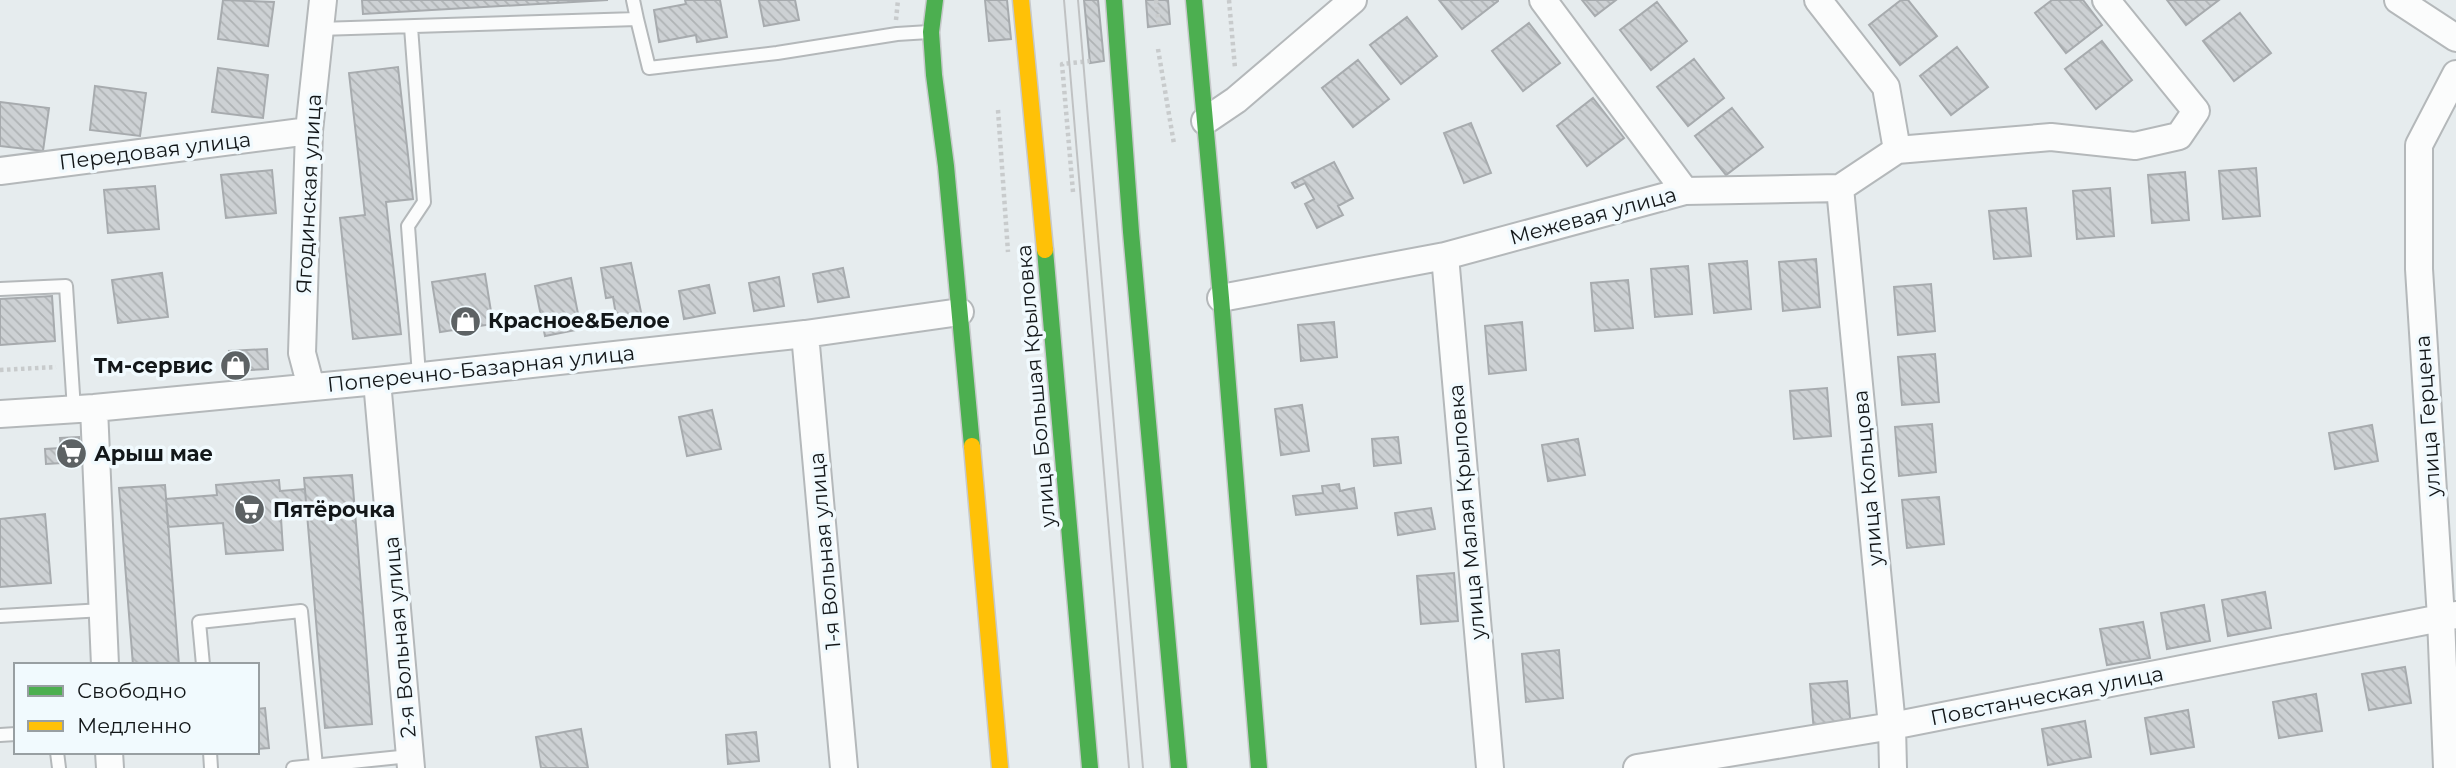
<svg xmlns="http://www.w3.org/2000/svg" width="2456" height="768" font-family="Montserrat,sans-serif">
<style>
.building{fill:url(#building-back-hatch);stroke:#a7abae;stroke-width:2}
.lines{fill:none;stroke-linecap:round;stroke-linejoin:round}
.lane-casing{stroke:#b4b8ba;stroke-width:16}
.street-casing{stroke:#b4b8ba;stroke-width:30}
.fast-casing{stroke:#c7c9cb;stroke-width:19}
.slow-casing{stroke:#c7c9cb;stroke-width:19}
.path{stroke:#c8cbcc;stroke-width:4.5;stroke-dasharray:3.5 3.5;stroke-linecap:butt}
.lane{stroke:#fbfcfc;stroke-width:12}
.street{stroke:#fbfcfc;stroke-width:26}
.fast{stroke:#4caf50;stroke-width:16}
.slow{stroke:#ffc107;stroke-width:16}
.tram{stroke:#c0c2c3;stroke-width:2}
.labels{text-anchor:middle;stroke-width:7;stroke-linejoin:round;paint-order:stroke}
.street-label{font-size:21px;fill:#131719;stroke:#f1fafe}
.poi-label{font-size:21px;font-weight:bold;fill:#131719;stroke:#f1fafe;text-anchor:start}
</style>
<defs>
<pattern id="building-back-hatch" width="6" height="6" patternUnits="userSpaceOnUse" patternTransform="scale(1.75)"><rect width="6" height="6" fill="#cdd1d4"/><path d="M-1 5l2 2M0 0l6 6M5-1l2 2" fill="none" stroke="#afb3b5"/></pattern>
</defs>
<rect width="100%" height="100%" fill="#e6ecee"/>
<path class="building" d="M 223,0 L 274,2 L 268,46 L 218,39 Z
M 362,0 L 608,0 L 363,14 Z
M 685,0 L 720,0 L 727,37 L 697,42 L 696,35 L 659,42 L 654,10 L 686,4 Z
M 759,0 L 795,0 L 799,20 L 764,26 Z
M 985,0 L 1007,0 L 1011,39 L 989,41 Z
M 1084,0 L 1098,0 L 1104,61 L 1090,63 Z
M 1146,0 L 1168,0 L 1170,24 L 1148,27 Z
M 1439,0 L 1498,0 L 1498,1 L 1462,29 Z
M 1582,0 L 1616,0 L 1595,16 Z
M 1901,0 L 1908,0 L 1937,36 L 1900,65 L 1869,25 Z
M 2052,0 L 2083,0 L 2102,25 L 2066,53 L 2035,13 Z
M 2167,0 L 2219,0 L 2186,25 Z
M 1657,2 L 1687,41 L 1651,70 L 1620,30 Z
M 2240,13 L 2271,53 L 2234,81 L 2203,41 Z
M 1407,17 L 1437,56 L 1401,84 L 1370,45 Z
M 1529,23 L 1560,63 L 1523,91 L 1492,51 Z
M 2102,41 L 2132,80 L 2096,109 L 2065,69 Z
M 1957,47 L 1988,87 L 1951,115 L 1920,76 Z
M 1694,59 L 1724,98 L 1688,126 L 1657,87 Z
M 1358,60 L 1389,99 L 1353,127 L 1322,88 Z
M 398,67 L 413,199 L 386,202 L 401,334 L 353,339 L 340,218 L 365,215 L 349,73 Z
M 218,68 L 268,75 L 263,118 L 212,112 Z
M 95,86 L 146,93 L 140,136 L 90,130 Z
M 1593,98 L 1624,138 L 1587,166 L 1557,126 Z
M 0,102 L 49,108 L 43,151 L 0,146 Z
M 1732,108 L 1763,147 L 1726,175 L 1695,136 Z
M 1471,123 L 1491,173 L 1464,183 L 1444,133 Z
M 1334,162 L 1353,198 L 1338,206 L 1343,215 L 1317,228 L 1305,204 L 1314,199 L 1305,183 L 1295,188 L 1292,183 Z
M 2256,168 L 2260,216 L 2223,219 L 2219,171 Z
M 272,170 L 276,213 L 226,218 L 221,175 Z
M 2185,172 L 2189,220 L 2152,223 L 2148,175 Z
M 155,186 L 159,229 L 108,233 L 104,190 Z
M 2110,188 L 2114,236 L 2077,239 L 2073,191 Z
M 2026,208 L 2031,256 L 1994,259 L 1989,211 Z
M 1816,259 L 1820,307 L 1783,311 L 1779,262 Z
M 1747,261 L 1751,309 L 1714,313 L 1709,264 Z
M 631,263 L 643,322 L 618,327 L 613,297 L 606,298 L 601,268 Z
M 1688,266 L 1692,314 L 1655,317 L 1651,269 Z
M 843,268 L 849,297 L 818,302 L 813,274 Z
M 162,273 L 168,317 L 118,323 L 112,280 Z
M 485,274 L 493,324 L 440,332 L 432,282 Z
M 779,277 L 784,306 L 754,311 L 749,283 Z
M 571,278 L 581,329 L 545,336 L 535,286 Z
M 1628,280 L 1633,328 L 1595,331 L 1591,283 Z
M 1931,284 L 1935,331 L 1898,335 L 1894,287 Z
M 709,285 L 715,313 L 684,319 L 679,291 Z
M 52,296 L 55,341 L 0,345 L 0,299 Z
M 1334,322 L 1337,357 L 1301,361 L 1298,325 Z
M 1522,322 L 1526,370 L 1489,374 L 1485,326 Z
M 267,349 L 268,369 L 231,371 L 229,351 Z
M 1935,354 L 1939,402 L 1902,405 L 1898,357 Z
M 1827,388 L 1831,436 L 1794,439 L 1790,391 Z
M 1302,405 L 1309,451 L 1281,455 L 1275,409 Z
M 712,410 L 721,449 L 687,456 L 679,417 Z
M 1932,424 L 1936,472 L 1899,476 L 1895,427 Z
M 2372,425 L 2378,461 L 2335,469 L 2329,433 Z
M 79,437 L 80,462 L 46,464 L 45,449 L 61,448 L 60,438 Z
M 1398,437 L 1401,463 L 1374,466 L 1372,439 Z
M 1578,439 L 1585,475 L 1548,481 L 1542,445 Z
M 352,475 L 372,724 L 325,728 L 304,478 Z
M 279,480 L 280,491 L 305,489 L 307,516 L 281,518 L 283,550 L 226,554 L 223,523 L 168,527 L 166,499 L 217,495 L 216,485 Z
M 1339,484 L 1340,491 L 1354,488 L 1357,508 L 1296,515 L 1293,496 L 1323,493 L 1322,486 Z
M 165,485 L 179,665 L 133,665 L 119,488 Z
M 1939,497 L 1944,544 L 1907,548 L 1902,500 Z
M 1431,508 L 1435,529 L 1398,535 L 1395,513 Z
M 45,514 L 51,583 L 0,587 L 0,519 Z
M 1454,573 L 1458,621 L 1421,624 L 1417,576 Z
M 2265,592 L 2271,628 L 2228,636 L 2222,600 Z
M 2204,605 L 2210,641 L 2167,649 L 2161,613 Z
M 2143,622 L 2150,658 L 2107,665 L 2100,629 Z
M 1559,650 L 1563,698 L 1526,702 L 1522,654 Z
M 2405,667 L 2411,703 L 2369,710 L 2362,674 Z
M 1847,681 L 1851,729 L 1814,732 L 1810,684 Z
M 2316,694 L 2322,731 L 2279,738 L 2273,702 Z
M 265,708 L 269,748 L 257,749 L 257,709 Z
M 2188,710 L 2194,747 L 2151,754 L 2145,718 Z
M 2085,721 L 2091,757 L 2048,765 L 2042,729 Z
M 581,729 L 588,768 L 541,768 L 536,737 Z
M 756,732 L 759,761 L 728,764 L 726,735 Z"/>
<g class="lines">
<defs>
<path id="lane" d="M 633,0 L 637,19
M 411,27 L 424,202 L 408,226 L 419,375
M 319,29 L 637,19 L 649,68 L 777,53 L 897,34 L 929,32
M 0,289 L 66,286 L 74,410
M 0,616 L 103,610
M 203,665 L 199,622 L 301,611 L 316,766
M 0,735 L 16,734
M 57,752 L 59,768
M 210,752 L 211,768
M 293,768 L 410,756"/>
<path id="street" d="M 1543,0 L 1685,191
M 1818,0 L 1886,87 L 1897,150
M 2398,0 L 2456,38
M 1205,121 L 1236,100 L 1353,0
M 0,171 L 309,131
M 1840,188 L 1892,726 L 1893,768
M 1445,256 L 1490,768
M 1221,298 L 1445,256 L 1685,191 L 1840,188 L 1897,150 L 2051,137 L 2135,146 L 2179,136 L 2196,111 L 2106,0
M 805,334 L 844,768
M 377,381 L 411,768
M 311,387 L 302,353 L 309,131 L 323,0
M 94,408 L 105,665
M 0,414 L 94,408 L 377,381 L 805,334 L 960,312
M 109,752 L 110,768
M 1637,768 L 1892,726 L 2456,615
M 2447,768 L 2441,618 L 2419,269 L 2419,145 L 2456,74"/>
<path id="fast" d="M 935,0 L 931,32 L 934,75 L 946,166 L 972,446
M 1114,0 L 1131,232 L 1179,768
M 1194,0 L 1221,298 L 1259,768
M 1045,250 L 1090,768"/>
<path id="slow" d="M 1021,0 L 1045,250
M 972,446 L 1000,768"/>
</defs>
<use href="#lane" class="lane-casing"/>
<use href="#street" class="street-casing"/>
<use href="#fast" class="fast-casing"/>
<use href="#slow" class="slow-casing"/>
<path class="path" d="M 1156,0 L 1159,25
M 1229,0 L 1235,68
M 896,20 L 898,0
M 1158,49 L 1174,144
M 998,110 L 1008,252
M 1073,192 L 1062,64 L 1090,61
M 0,370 L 56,367"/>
<use href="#lane" class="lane"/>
<use href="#street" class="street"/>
<use href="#fast" class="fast"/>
<use href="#slow" class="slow"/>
<path class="tram" d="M 1064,0 L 1129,768
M 1078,0 L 1143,768"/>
</g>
<defs>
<symbol id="shop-disc" viewBox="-11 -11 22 22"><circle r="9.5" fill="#5d6264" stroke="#f1fafe"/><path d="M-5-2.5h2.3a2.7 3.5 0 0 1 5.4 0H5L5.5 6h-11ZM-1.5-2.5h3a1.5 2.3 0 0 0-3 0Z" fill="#fff"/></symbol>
<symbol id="supermarket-disc" viewBox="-11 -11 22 22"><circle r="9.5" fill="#5d6264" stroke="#f1fafe"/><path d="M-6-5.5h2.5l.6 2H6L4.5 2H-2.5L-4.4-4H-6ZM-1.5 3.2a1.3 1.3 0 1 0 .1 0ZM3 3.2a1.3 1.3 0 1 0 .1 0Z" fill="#fff"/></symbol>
</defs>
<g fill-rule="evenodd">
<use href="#shop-disc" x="448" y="304" width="35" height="35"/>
<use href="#shop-disc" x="218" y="348" width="35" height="35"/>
<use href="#supermarket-disc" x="54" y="436" width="35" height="35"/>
<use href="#supermarket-disc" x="232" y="492" width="35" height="35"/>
</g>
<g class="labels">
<g class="street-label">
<text transform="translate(155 151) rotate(-7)" y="7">Передовая улица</text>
<text transform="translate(309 194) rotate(-87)" y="7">Ягодинская улица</text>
<text transform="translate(1593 216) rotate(-15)" y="7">Межевая улица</text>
<text transform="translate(481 369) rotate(-6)" y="7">Поперечно-Базарная улица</text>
<text transform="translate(1036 386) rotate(-95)" y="7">улица Большая Крыловка</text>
<text transform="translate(2428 416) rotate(-94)" y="7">улица Герцена</text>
<text transform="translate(1868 478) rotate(-95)" y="7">улица Кольцова</text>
<text transform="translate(1467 512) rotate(-95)" y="7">улица Малая Крыловка</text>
<text transform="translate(825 551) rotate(-95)" y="7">1-я Вольная улица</text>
<text transform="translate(400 637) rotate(-95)" y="7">2-я Вольная улица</text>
<text transform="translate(2047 696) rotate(-11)" y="7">Повстанческая улица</text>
</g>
<g class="poi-label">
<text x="488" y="328">Красное&amp;Белое</text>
<text x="213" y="373" text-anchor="end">Тм-сервис</text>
<text x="94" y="461">Арыш мае</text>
<text x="273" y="517">Пятёрочка</text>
</g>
</g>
<rect x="14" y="663" width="245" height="91" fill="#f1fafe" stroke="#989fa2" stroke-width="2"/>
<rect x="28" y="686" width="35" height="10" fill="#4caf50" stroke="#989fa2" stroke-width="2"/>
<text x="77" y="698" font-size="21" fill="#131719">Свободно</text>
<rect x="28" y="721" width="35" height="10" fill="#ffc107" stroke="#989fa2" stroke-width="2"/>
<text x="77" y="733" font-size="21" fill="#131719">Медленно</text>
</svg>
